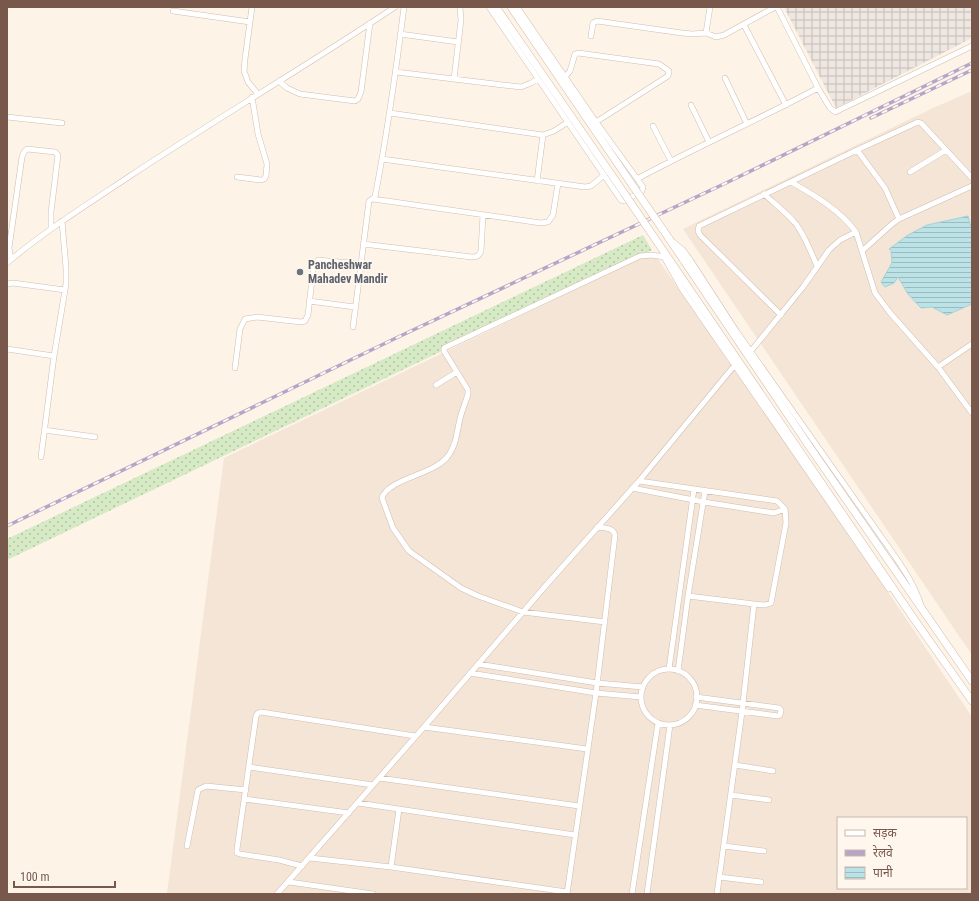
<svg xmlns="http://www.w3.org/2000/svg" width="979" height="901" font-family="'Roboto Condensed','Noto Sans Devanagari',sans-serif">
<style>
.residential{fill:#f4e5d6;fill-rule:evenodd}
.industrial{fill:url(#industrial-grid)}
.grass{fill:url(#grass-dots)}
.water{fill:url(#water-rules);stroke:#a1d3d9}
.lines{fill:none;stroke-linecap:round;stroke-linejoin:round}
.street-casing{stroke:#d1bdaf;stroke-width:6}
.secondary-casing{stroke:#d4bcad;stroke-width:8}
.street{stroke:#fff;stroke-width:5}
.secondary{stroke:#fff;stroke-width:7}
.rail-casing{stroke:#b6a5c7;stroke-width:3.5}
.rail{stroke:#fff7ee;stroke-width:2;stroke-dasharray:6;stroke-linecap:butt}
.secondary-bridge-casing{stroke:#d4bcad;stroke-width:8;stroke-linecap:butt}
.secondary-bridge{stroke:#fff;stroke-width:7}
.worship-dot{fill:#6b7280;stroke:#fff7ee;stroke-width:1.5}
.labels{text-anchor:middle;stroke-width:3.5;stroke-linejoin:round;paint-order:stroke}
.worship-label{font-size:12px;font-weight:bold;fill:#5b616d;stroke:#fff7ee;text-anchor:start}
</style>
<defs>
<pattern id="industrial-grid" width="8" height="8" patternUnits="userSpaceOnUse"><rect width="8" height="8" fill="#ede6e1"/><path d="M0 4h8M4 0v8" fill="none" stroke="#c5bdb8"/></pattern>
<pattern id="grass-dots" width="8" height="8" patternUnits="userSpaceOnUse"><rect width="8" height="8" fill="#d6ebc5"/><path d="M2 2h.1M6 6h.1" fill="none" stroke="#b2c1a2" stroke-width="1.8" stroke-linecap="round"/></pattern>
<pattern id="water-rules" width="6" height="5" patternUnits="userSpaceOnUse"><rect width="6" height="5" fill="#bbe3e7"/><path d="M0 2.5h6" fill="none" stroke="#9dbbbd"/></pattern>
</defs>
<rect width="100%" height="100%" fill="#fdf3e7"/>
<path class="residential" d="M 972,91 L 972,655 L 683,229 L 933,108 Z
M 653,252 L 878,577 L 972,717 L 972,894 L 167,894 L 224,458 ZM 838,818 L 966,818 L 966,888 L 838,888 Z"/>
<path class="industrial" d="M 784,7 L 972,7 L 972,38 L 836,108 Z"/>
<path class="grass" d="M 643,235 L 652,250 L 7,560 L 7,539 Z"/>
<path class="water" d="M 968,216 L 972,230 L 972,304 L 947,315 L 932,307 L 921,308 L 908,294 L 898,277 L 894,283 L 885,287 L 881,282 L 892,263 L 891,250 L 889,249 L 908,235 L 927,225 Z"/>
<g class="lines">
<defs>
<path id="street" d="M 252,7 L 245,59 L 244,71 L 248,82 L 258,94
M 489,7 L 621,200 L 625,201 L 642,191 L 643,187 L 596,122 L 517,7
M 777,7 L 818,88 L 830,108 L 835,112 L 972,46
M 173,11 L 250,22
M 744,25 L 786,105
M 706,33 L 716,37 L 724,35 L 775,7
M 400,34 L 458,42
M 591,36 L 593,23 L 597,21 L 682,33 L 692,34 L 706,33 L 710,7
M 396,72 L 503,85 L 521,87 L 531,83 L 538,79
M 565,77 L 570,71 L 575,54 L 578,53 L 659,64 L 669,71 L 668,76 L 596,122
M 725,78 L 747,124
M 454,79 L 461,20 L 460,7
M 279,81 L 287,88 L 300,94 L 355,101 L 358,99 L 361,92 L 370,23
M 691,105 L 709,142
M 390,113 L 543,135 L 554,131 L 568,122
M 7,117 L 62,123
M 653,126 L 671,161
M 857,150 L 885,188 L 899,219
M 382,159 L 585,187 L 591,186 L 604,175
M 910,172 L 946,150
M 237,177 L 261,180 L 264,179 L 266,176 L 267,164 L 258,134 L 252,97
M 637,179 C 696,147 758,120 818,88
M 537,181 L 543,135
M 791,182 C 814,195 840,210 856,232 L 875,293 L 891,314 L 938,367 L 972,413
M 764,194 C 775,204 787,213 796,224 C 805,236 811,252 817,266
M 373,199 L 541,223 L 548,222 L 553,215 L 558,183
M 672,241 L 683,250 L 691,261 L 737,332 L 894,555 C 905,571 915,586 921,605
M 363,244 L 472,257 C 477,257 479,256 481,251 L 483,215
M 862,251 L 892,224 L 899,219 L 972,186
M 663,254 L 664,257 L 682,289 L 889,589
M 11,259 L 9,248 L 22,157 L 24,152 L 27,149 L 55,152 L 58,155 L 51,212 L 51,229
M 7,263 C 46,230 88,204 130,176 C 218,118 308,65 395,7
M 7,284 L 13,283 L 65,290
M 309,301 L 355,307
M 781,315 L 700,235 L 698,231 L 699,226 L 857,150 L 918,122 L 921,123 L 972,178
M 353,327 L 369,201 L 375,197 C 387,134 396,71 404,7
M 7,349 L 54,356
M 751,351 L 803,287 L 829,250 L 840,240 L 856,232
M 938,367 L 972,344
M 235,368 L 240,329 L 245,319 L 257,317 L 301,322 L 305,321 L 308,315 L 313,271 L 315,264 L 318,260 L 361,264
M 436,385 L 457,372
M 44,430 L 95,437
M 41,457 L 54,356 L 66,284 L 66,268 L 62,221
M 639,481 L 777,501 L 785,509 L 786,523 L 771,603 L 765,605 L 754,604 L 688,596
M 632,488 L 704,502 L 774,513 L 785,509
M 605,622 L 523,612 L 478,596 L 461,588 L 409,551 L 393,528 L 382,498 C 387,479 436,474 448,456 C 457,445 457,428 461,415 C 463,408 466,401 468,394 L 468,390 L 444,351 L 444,348 L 640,256 L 652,255 L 664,257
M 478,664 L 597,683 L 643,687
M 669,669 L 694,489
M641 697a28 28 0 1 1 56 0a28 28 0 1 1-56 0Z
M 678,671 L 688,596 L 705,491
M 470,673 L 596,693 L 641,697
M 695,705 L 778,716 L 780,715 L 781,710 L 779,708 L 696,697
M 424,727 L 587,749
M 735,765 L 773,771
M 249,767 L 373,785
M 379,778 L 579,806
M 731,795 L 769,800
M 244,799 L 349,813
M 358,803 L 575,835
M 187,846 L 198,790 L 206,786 L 246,790
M 724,846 L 764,851
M 310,858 L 391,867 L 567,892
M 302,866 L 279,860 L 240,854 L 237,853 L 237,849 L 256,716 L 258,713 L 261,712 L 415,736
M 391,867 L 399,809
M 719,877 L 761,882
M 289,882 L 373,894
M 277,894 L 424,727 L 548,583 L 639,481 L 734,366
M 567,894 L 596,693 L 615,535 C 613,527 604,528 597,527
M 632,894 L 658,723
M 647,894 L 670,725
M 717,894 L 742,712 L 754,604"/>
<path id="secondary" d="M 496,7 L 624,193
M 511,7 L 635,189
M 668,237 L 809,446 L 972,681
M 658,243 L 914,619 L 972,701"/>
</defs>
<use href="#street" class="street-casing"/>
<use href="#secondary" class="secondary-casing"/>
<use href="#street" class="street"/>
<use href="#secondary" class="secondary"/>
<defs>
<path id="rail" d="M 871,118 L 972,70
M 7,526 L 394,339 L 726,183 L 972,63"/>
</defs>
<use href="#rail" class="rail-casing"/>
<use href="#rail" class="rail"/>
<defs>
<path id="secondary-bridge" d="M 635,189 L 668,237
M 624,193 L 658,243"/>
</defs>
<use href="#secondary-bridge" class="secondary-bridge-casing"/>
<use href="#secondary-bridge" class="secondary-bridge"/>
</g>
<circle class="worship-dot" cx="300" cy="272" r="4"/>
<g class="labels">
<g class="worship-label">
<text x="308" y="269">Pancheshwar<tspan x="308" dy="14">Mahadev Mandir</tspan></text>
</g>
</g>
<rect width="979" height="901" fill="none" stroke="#77584b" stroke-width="16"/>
<rect x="837" y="817" width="130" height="72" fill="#fff7ee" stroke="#c9b7ad"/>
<rect x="845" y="830" width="20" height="6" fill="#ffffff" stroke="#c9b7ad"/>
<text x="873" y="837" font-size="12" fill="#77584b">सड़क</text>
<rect x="845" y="850" width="20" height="6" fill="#b6a5c7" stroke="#c9b7ad"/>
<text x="873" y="857" font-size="12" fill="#77584b">रेलवे</text>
<rect x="845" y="867" width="20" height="12" fill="url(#water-rules)" stroke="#c9b7ad"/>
<text x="873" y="877" font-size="12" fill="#77584b">पानी</text>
<path d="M14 881v6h101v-6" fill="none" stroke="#77584b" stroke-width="2"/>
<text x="20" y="881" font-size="12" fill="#77584b" stroke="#fff7ee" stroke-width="3" paint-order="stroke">100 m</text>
</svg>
